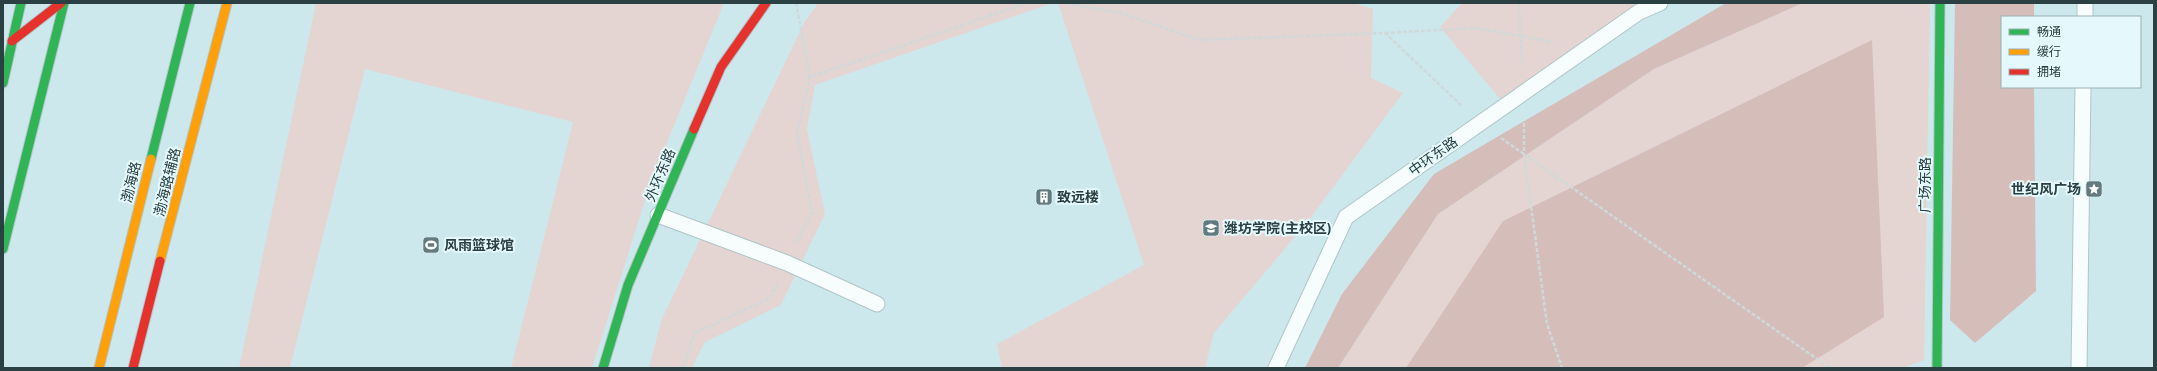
<svg xmlns="http://www.w3.org/2000/svg" width="2157" height="371" font-family="Mulish,'Noto Sans SC',sans-serif">
<style>
.green{fill:#e4d5d3}
.forest{fill:#d5bdba}
.lines{fill:none;stroke-linecap:round;stroke-linejoin:round}
.lane-casing{stroke:#b0c5c9;stroke-width:17}
.fast-casing{stroke:#b0c5c9;stroke-width:11}
.slow-casing{stroke:#b0c5c9;stroke-width:11}
.jam-casing{stroke:#b0c5c9;stroke-width:11}
.path{stroke:#d0d9da;stroke-width:2.5;stroke-dasharray:4 2;stroke-linecap:butt}
.lane{stroke:#f7fcfc;stroke-width:15}
.fast{stroke:#30b455;stroke-width:9}
.slow{stroke:#ff9f0a;stroke-width:9}
.jam{stroke:#e5322d;stroke-width:9}
.labels{text-anchor:middle;stroke-width:4;stroke-linejoin:round;paint-order:stroke}
.street-label{font-size:14px;fill:#2b4043;stroke:#e5f9fc}
.poi-label{font-size:14px;font-weight:bold;fill:#2b4043;stroke:#e5f9fc;text-anchor:start}
</style>
<rect width="100%" height="100%" fill="#cce8ed"/>
<path class="green" d="M 316,3 L 724,3 L 651,182 L 592,368 L 511,368 L 573,122 L 365,69 L 290,368 L 239,368 Z
M 818,3 L 1053,3 L 815,85 L 807,129 L 825,214 L 781,305 L 705,342 L 692,368 L 649,368 L 661,321 L 804,23 Z
M 1058,3 L 1353,3 L 1373,9 L 1371,78 L 1403,93 L 1309,220 L 1214,333 L 1205,368 L 1002,368 L 997,344 L 1144,265 Z
M 1462,3 L 1647,3 L 1500,99 L 1440,27 Z
M 1803,3 L 1930,3 L 1924,360 L 1903,368 L 1338,368 L 1438,214 L 1654,69 Z"/>
<path class="forest" d="M 1726,3 L 1803,3 L 1654,69 L 1438,214 L 1338,368 L 1305,368 L 1342,294 L 1434,174 Z
M 1955,3 L 2034,3 L 2034,17 L 2002,17 L 2002,87 L 2034,87 L 2036,291 L 1975,343 L 1950,320 Z
M 1872,40 L 1884,317 L 1802,368 L 1406,368 L 1503,221 Z"/>
<g class="lines">
<defs>
<path id="lane" d="M 2085,17 L 2085,3
M 658,215 L 787,263 L 877,304
M 1276,368 L 1346,217 L 1639,12 L 1660,3
M 2079,368 L 2083,87"/>
<path id="fast" d="M 3,83 L 21,3
M 151,159 L 190,3
M 3,249 L 64,3
M 603,368 L 628,285 L 694,129
M 1937,368 L 1940,3"/>
<path id="slow" d="M 160,261 L 227,3
M 99,368 L 151,159"/>
<path id="jam" d="M 12,41 L 61,3
M 694,129 L 721,67 L 766,3
M 133,368 L 160,261"/>
</defs>
<use href="#lane" class="lane-casing"/>
<use href="#fast" class="fast-casing"/>
<use href="#slow" class="slow-casing"/>
<use href="#jam" class="jam-casing"/>
<path class="path" d="M 796,3 L 810,77
M 1066,3 L 1125,14 L 1200,40 L 1385,33 L 1462,106
M 1519,3 L 1522,64
M 1385,33 L 1476,28 L 1553,42
M 1524,123 L 1524,154 L 1547,324 L 1562,368
M 1501,138 L 1830,368
M 797,242 L 812,213 L 797,133 L 810,77 L 1027,3
M 683,368 L 695,333 L 770,298 L 777,284"/>
<use href="#lane" class="lane"/>
<use href="#fast" class="fast"/>
<use href="#slow" class="slow"/>
<use href="#jam" class="jam"/>
</g>
<defs>
<symbol id="sight-square" viewBox="-11 -11 22 22"><rect x="-9" y="-9" width="18" height="18" rx="4" fill="#637b7e" stroke="#e5f9fc"/><path d="M0-6L1.8-2.2L6-1.7L2.9 1.2L3.7 5.4L0 3.3L-3.7 5.4L-2.9 1.2L-6-1.7L-1.8-2.2Z" fill="#fff"/></symbol>
<symbol id="building-square" viewBox="-11 -11 22 22"><rect x="-9" y="-9" width="18" height="18" rx="4" fill="#637b7e" stroke="#e5f9fc"/><path d="M-4-6H4V6H1V3H-1V6H-4ZM-2.5-4.3h1.7v1.8h-1.7ZM.8-4.3h1.7v1.8H.8ZM-2.5-1h1.7V.8h-1.7ZM.8-1h1.7V.8H.8Z" fill="#fff"/></symbol>
<symbol id="university-square" viewBox="-11 -11 22 22"><rect x="-9" y="-9" width="18" height="18" rx="4" fill="#637b7e" stroke="#e5f9fc"/><path d="M0-5L7-2L0 1L-7-2ZM-4 1L0 2.5L4 1V4Q0 6-4 4Z" fill="#fff"/></symbol>
<symbol id="stadium-square" viewBox="-11 -11 22 22"><rect x="-9" y="-9" width="18" height="18" rx="4" fill="#637b7e" stroke="#e5f9fc"/><path d="M0-5a6.5 5 0 1 0 0 10a6.5 5 0 1 0 0-10ZM-3.5-1.8h7v3.6h-7Z" fill="#fff"/></symbol>
</defs>
<g fill-rule="evenodd">
<use href="#sight-square" x="2084" y="179" width="20" height="20"/>
<use href="#building-square" x="1034" y="187" width="20" height="20"/>
<use href="#university-square" x="1201" y="218" width="20" height="20"/>
<use href="#stadium-square" x="421" y="235" width="20" height="20"/>
</g>
<g class="labels">
<g class="street-label">
<text transform="translate(1433 156) rotate(-35)" y="5">中环东路</text>
<text transform="translate(660 175) rotate(-67)" y="5">外环东路</text>
<text transform="translate(131 182) rotate(-76)" y="5">渤海路</text>
<text transform="translate(167 182) rotate(-76)" y="5">渤海路辅路</text>
<text transform="translate(1925 185) rotate(-90)" y="5">广场东路</text>
</g>
<g class="poi-label">
<text x="2081" y="194" text-anchor="end">世纪风广场</text>
<text x="1057" y="202">致远楼</text>
<text x="1224" y="233">潍坊学院(主校区)</text>
<text x="444" y="250">风雨篮球馆</text>
</g>
</g>
<rect width="2157" height="371" fill="none" stroke="#2b4043" stroke-width="8"/>
<rect x="2001" y="16" width="140" height="72" fill="#e5f9fc" stroke="#9bafb2"/>
<rect x="2009" y="29" width="20" height="6" fill="#30b455" stroke="#9bafb2"/>
<text x="2037" y="36" font-size="12" fill="#2b4043">畅通</text>
<rect x="2009" y="49" width="20" height="6" fill="#ff9f0a" stroke="#9bafb2"/>
<text x="2037" y="56" font-size="12" fill="#2b4043">缓行</text>
<rect x="2009" y="69" width="20" height="6" fill="#e5322d" stroke="#9bafb2"/>
<text x="2037" y="76" font-size="12" fill="#2b4043">拥堵</text>
</svg>
